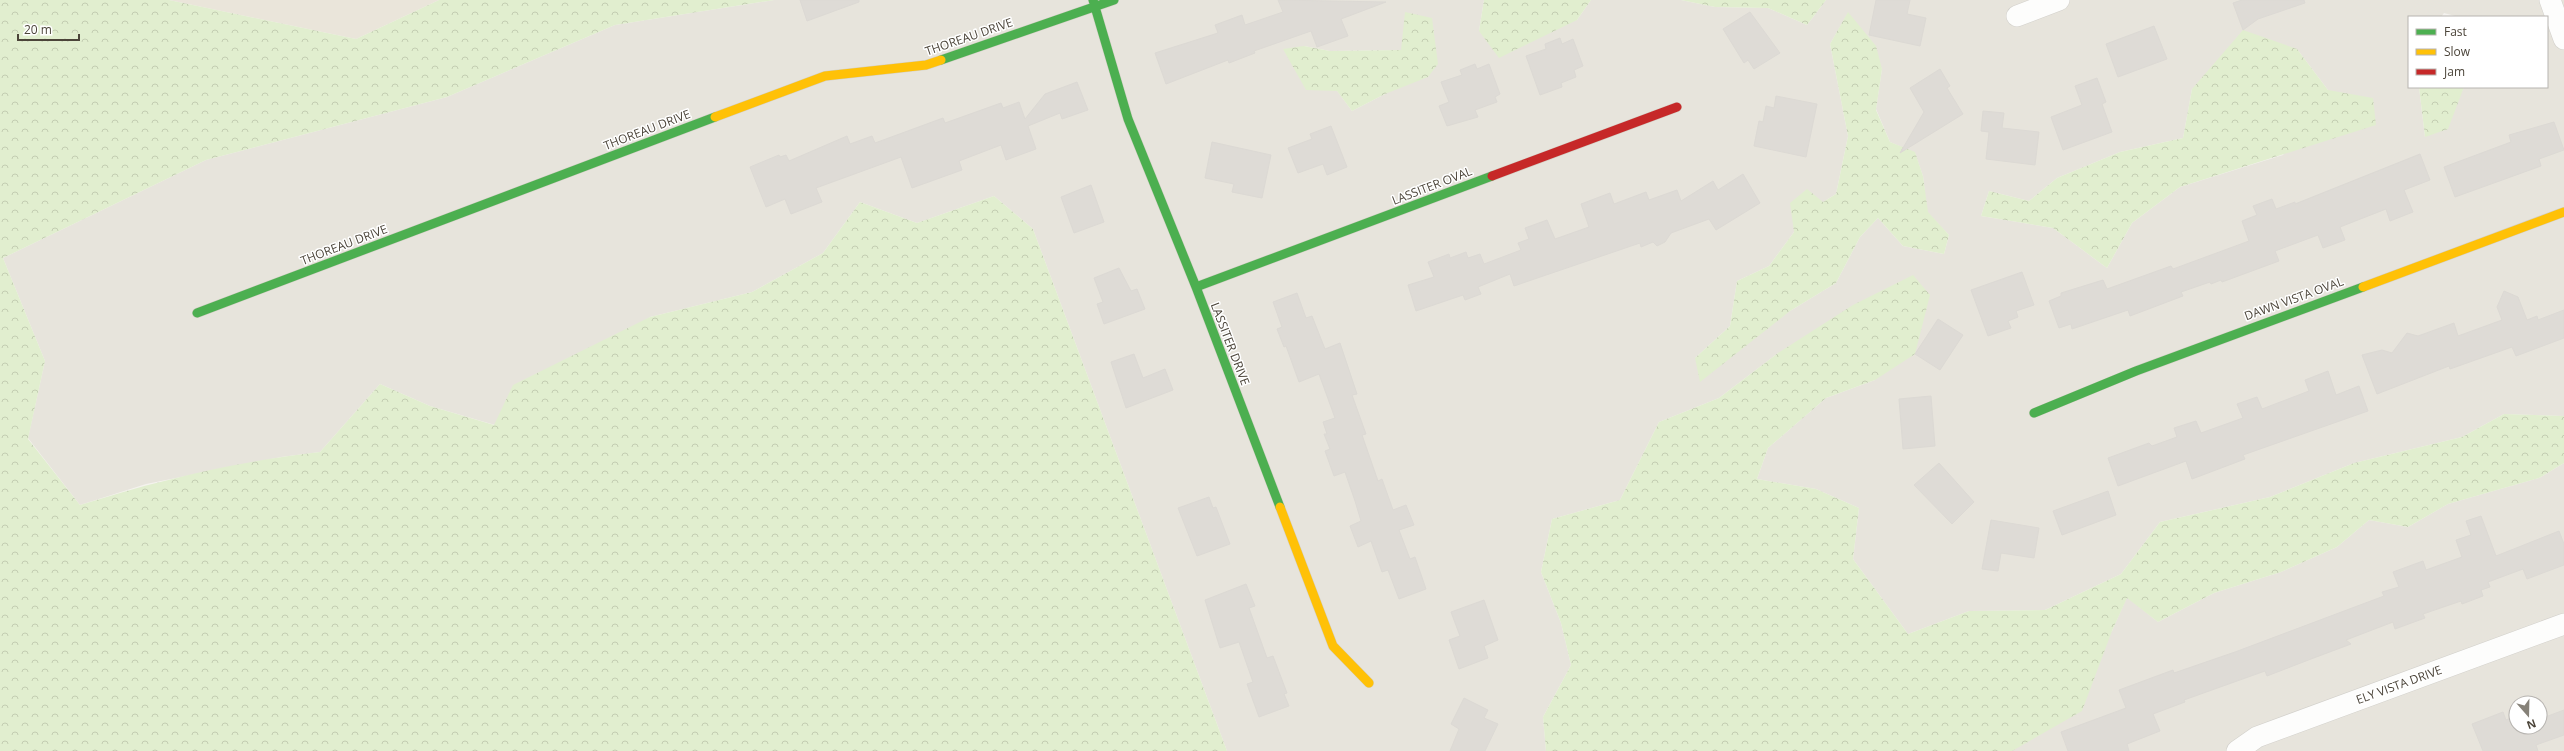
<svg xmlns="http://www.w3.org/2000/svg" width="2564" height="751" font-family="'Open Sans',sans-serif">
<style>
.residential{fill:#e7e4dc;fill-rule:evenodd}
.education{fill:#eae5da}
.forest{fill:url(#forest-crowns)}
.building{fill:#dedbd6;stroke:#dcd9d4}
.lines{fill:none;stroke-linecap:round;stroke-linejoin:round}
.street-casing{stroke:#d2d0cb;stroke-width:22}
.fast-casing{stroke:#d3cfc5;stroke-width:10}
.slow-casing{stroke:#d3cfc5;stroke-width:10}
.jam-casing{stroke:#d3cfc5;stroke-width:10}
.street{stroke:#fdfdfc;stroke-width:21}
.fast{stroke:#4caf50;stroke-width:9}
.slow{stroke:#ffc107;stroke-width:9}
.jam{stroke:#c62828;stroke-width:9}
.labels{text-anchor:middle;stroke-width:3;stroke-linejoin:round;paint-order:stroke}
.street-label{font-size:12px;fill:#4b4439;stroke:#fff}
</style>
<defs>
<pattern id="forest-crowns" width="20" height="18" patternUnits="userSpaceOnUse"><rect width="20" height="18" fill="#e1eecf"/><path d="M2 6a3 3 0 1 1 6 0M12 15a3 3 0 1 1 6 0" fill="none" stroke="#c3cdb2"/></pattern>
</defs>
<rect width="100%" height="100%" fill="#f4f2ee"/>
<path class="residential" d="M 774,0 L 1484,0 L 1479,31 L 1577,20 L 1591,0 L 1681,0 L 1715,7 L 1768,8 L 1807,25 L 1826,0 L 2564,0 L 2564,416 L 2504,414 L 2462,437 L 2354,463 L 2270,497 L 2160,522 L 2121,574 L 2045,610 L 1969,611 L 1908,634 L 1853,559 L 1859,508 L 1816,489 L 1757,479 L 1768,448 L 1826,398 L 1875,380 L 1778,353 L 1719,398 L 1659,422 L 1620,500 L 1552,519 L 1541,572 L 1561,623 L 1571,665 L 1543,717 L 1546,751 L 1227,751 L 1033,229 L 994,196 L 917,223 L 860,202 L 823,253 L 752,292 L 650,317 L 495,425 L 430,406 L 380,384 L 320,452 L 281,457 L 146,484 L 80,505 L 28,438 L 45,361 L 3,258 L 206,160 L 447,97 L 615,25 ZM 1848,13 L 1882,69 L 1876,109 L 1890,142 L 1915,153 L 1923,176 L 1927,212 L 1949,235 L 1944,254 L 1903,246 L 1878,218 L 1860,237 L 1836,283 L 1790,311 L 1695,358 L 1730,326 L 1737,281 L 1769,266 L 1794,232 L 1823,202 L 1836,194 L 1848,136 L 1830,44 ZM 2444,13 L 2459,17 L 2547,17 L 2547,87 L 2464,87 L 2459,97 L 2425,137 L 2419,87 L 2409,87 L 2409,17 L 2441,17 ZM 1304,46 L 1330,51 L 1401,50 L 1385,94 L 1352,111 ZM 2297,49 L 2328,90 L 2283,155 L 2180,187 L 2132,223 L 2107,268 L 2053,228 L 1981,216 L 1989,191 L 2029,201 L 2057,178 L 2120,152 L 2183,138 L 2192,89 Z
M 2564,463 L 2564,751 L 2012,751 L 2019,746 L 2112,631 L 2127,597 L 2158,622 L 2214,593 L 2281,572 L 2337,547 L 2369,520 L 2408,527 L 2448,504 L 2539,478 ZM 2516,703 L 2540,703 L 2540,727 L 2516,727 Z"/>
<path class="education" d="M 169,0 L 439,0 L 356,39 Z"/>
<path class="forest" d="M 0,0 L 169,0 L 356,39 L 439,0 L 774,0 L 615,25 L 447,97 L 206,160 L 3,258 L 45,361 L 28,439 L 80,505 C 158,480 239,461 320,452 L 380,384 L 430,406 L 494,425 L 513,385 L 650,317 L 752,292 L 823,253 L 860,202 L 917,223 L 994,196 L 1033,229 L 1227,751 L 0,751 Z
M 1484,0 L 1591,0 L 1577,20 L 1499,58 L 1479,31 Z
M 1681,0 L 1826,0 L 1807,25 L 1768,8 L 1715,7 Z
M 1405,12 L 1432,18 L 1438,64 L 1428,77 L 1385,94 L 1352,111 L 1337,91 L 1306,90 L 1283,49 L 1304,46 L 1330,51 L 1401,50 Z
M 1848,12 L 1876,46 L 1882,69 L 1876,110 L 1890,142 L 1915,152 L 1923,176 L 1928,212 L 1949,235 L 1944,254 L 1903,246 L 1878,218 L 1860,237 L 1836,283 L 1790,311 L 1700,382 L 1695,358 L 1730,326 L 1737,281 L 1769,266 L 1794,232 L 1790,203 L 1807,189 L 1823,202 L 1836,194 L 1848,136 L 1830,44 Z
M 2243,30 L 2297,49 L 2328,90 L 2373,98 L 2376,125 L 2180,187 L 2132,223 L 2107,268 L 2053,228 L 1981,216 L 1989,191 L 2029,201 L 2057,178 L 2120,152 L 2183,138 L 2192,89 Z
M 2419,87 L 2464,87 L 2448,129 L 2425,137 Z
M 1913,275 L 1930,295 L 1915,354 L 1875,380 L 1826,398 L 1768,448 L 1757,479 L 1816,489 L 1859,508 L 1853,559 L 1908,634 L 1969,611 L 2045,610 L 2121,574 L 2160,522 L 2270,497 L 2354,463 L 2462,437 L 2504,414 L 2564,416 L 2564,463 L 2539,478 L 2448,504 L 2408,527 L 2369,520 L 2337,547 L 2281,572 L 2214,593 L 2158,622 L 2127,598 L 2112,631 L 2082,711 L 2012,751 L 1546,751 L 1543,717 L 1571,665 L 1561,623 L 1541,572 L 1552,519 L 1620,500 L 1659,422 L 1719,398 L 1778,353 L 1853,305 Z"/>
<path class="building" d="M 800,0 L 859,0 L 859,2 L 807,21 Z
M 1278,0 L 1386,2 L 1341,19 L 1348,36 L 1317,47 L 1311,31 L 1254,51 L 1255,53 L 1229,63 L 1228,60 L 1166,84 L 1155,53 L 1218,33 L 1215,25 L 1242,15 L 1245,25 L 1283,12 Z
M 1876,0 L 1910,0 L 1907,14 L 1926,18 L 1920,46 L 1869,35 Z
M 2242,0 L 2304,0 L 2305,3 L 2258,19 L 2243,30 L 2233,3 Z
M 1750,12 L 1780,53 L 1754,69 L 1748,60 L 1744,63 L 1723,29 Z
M 2154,26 L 2167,59 L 2118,77 L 2106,44 Z
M 1560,38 L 1562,44 L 1573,39 L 1583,66 L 1574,70 L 1576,77 L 1561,83 L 1562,87 L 1540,95 L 1526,56 L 1546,49 L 1545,44 Z
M 1475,64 L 1477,69 L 1489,64 L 1500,94 L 1495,97 L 1497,102 L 1475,110 L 1478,117 L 1447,126 L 1439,106 L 1449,102 L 1441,82 L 1462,75 L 1460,70 Z
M 1940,69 L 1950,86 L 1947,88 L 1963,114 L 1900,153 L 1924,112 L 1910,88 Z
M 2097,78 L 2106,102 L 2102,104 L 2112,132 L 2063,150 L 2051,117 L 2082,105 L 2075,86 Z
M 1077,82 L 1088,110 L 1062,119 L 1060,113 L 1028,126 L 1036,149 L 1006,160 L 1001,145 L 959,161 L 962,170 L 912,188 L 901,157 L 816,188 L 822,202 L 791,214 L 785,199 L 766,207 L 750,167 L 779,155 L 780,157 L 786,155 L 789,161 L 847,136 L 850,144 L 872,136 L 875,143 L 943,118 L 945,123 L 1001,103 L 1003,108 L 1019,102 L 1025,119 L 1045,94 Z
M 1776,96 L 1817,104 L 1806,157 L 1754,146 L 1759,121 L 1763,122 L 1766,106 L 1774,108 Z
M 1983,111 L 2004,113 L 2002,128 L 2039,132 L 2035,165 L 1986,159 L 1989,132 L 1981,131 Z
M 2554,122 L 2564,150 L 2539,159 L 2541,166 L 2455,197 L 2444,167 L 2511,142 L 2509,135 Z
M 1331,126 L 1347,167 L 1327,175 L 1323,164 L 1298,173 L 1288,148 L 1312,139 L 1310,134 Z
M 1212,142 L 1271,155 L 1262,198 L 1232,192 L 1234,184 L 1205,178 Z
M 2420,154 L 2430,180 L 2404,190 L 2413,212 L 2390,221 L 2386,209 L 2340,227 L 2345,240 L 2323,248 L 2318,235 L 2275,251 L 2279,261 L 2222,282 L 2221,280 L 2211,284 L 2210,282 L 2181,292 L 2183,296 L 2130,316 L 2128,310 L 2072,329 L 2071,324 L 2059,328 L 2049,301 L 2061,296 L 2061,293 L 2103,280 L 2107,289 L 2171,266 L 2173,269 L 2249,241 L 2242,221 L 2257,215 L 2253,206 L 2272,199 L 2276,209 L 2295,202 L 2295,204 Z
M 1743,174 L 1760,203 L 1716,230 L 1709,219 L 1671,233 L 1665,242 L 1657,246 L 1653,242 L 1641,247 L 1640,243 L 1514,286 L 1510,274 L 1478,287 L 1481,294 L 1465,300 L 1463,295 L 1416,311 L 1408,285 L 1434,277 L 1428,262 L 1449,254 L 1450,258 L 1466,252 L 1468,258 L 1480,254 L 1484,264 L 1521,250 L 1518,243 L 1529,239 L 1525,228 L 1547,220 L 1555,239 L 1589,227 L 1581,204 L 1610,193 L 1614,204 L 1646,192 L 1649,200 L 1677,190 L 1681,201 L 1713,181 L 1718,190 Z
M 1091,185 L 1104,222 L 1074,233 L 1061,197 Z
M 1119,268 L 1131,291 L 1137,289 L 1145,309 L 1104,324 L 1097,304 L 1103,302 L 1094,278 Z
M 2022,272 L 2034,305 L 2016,311 L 2018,317 L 2008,321 L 2011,328 L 1988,336 L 1971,290 Z
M 2504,291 L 2518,297 L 2527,320 L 2537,316 L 2538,320 L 2564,310 L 2564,338 L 2516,356 L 2512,347 L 2450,369 L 2449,366 L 2377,394 L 2362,355 L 2382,350 L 2392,353 L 2407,333 L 2418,336 L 2454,323 L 2458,336 L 2502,320 L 2497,307 Z
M 1297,293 L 1306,318 L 1312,316 L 1325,349 L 1340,343 L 1357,394 L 1352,395 L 1366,434 L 1362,435 L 1378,481 L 1382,479 L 1393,510 L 1406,505 L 1414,525 L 1399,530 L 1410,559 L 1415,557 L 1426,589 L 1399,599 L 1388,570 L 1382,572 L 1371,541 L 1358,547 L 1350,526 L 1361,521 L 1355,501 L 1345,472 L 1334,476 L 1325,451 L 1330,449 L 1324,434 L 1327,434 L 1323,422 L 1335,418 L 1319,374 L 1299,382 L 1286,346 L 1284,347 L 1277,329 L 1282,327 L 1273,302 Z
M 1938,319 L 1963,335 L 1940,370 L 1915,354 Z
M 1134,354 L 1143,378 L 1165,369 L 1173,390 L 1126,408 L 1111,362 Z
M 2328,371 L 2336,395 L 2359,386 L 2368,411 L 2243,455 L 2245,459 L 2192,479 L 2186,461 L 2118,486 L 2108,458 L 2149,443 L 2152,446 L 2177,437 L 2174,428 L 2196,421 L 2201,433 L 2243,418 L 2237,404 L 2257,397 L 2262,409 L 2309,391 L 2305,380 Z
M 1931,396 L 1935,446 L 1903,449 L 1899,399 Z
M 1939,463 L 1974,502 L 1952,524 L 1914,485 Z
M 2108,491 L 2116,515 L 2062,535 L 2053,511 Z
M 1209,497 L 1213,508 L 1216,507 L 1230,544 L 1197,556 L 1178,508 Z
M 2481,516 L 2496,556 L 2559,531 L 2564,544 L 2564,565 L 2527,579 L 2523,569 L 2488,582 L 2490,587 L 2481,590 L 2483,596 L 2462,604 L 2461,601 L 2423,614 L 2425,618 L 2395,629 L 2393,622 L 2346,640 L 2351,644 L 2311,659 L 2267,676 L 2265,671 L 2184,700 L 2185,702 L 2153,714 L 2160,731 L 2127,744 L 2129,751 L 2068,751 L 2061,732 L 2126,708 L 2119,690 L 2173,670 L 2174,673 L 2235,652 L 2384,596 L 2382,592 L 2399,587 L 2393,572 L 2423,561 L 2426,570 L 2462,557 L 2456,540 L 2471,535 L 2466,521 Z
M 1991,520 L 2039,528 L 2034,558 L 2001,553 L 1998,571 L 1982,569 Z
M 1246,584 L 1255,606 L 1249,608 L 1267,658 L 1273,656 L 1287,693 L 1284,694 L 1289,706 L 1259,717 L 1247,684 L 1253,682 L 1239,642 L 1220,648 L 1205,600 Z
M 1484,600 L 1498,640 L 1484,646 L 1488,658 L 1459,669 L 1449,640 L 1460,636 L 1451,612 Z
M 1464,698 L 1488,710 L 1484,718 L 1498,724 L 1485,751 L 1450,751 L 1459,729 L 1451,724 Z
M 2564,710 L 2564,735 L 2536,745 L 2538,751 L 2483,751 L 2472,724 L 2503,712 L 2506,720 L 2516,716 L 2516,728 L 2540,727 L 2540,719 Z"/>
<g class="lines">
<defs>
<path id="street" d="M 2550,0 L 2564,39
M 2017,16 L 2059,0
M 2237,751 L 2257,737 L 2564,624"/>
<path id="fast" d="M 1093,0 L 1128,119 L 1196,287 L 1280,507
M 941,60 L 1114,0
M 1196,287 L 1492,176
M 197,313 L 715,117
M 2034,413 L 2136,371 L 2363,287"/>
<path id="slow" d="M 715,117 L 825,76 L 926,65 L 941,60
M 2363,287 L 2564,212
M 1280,507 L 1333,646 L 1369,683"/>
<path id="jam" d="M 1492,176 L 1677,107"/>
</defs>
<use href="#street" class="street-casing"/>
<use href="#fast" class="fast-casing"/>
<use href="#slow" class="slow-casing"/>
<use href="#jam" class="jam-casing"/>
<use href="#street" class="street"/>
<use href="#fast" class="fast"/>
<use href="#slow" class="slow"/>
<use href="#jam" class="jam"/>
</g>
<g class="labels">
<g class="street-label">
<text transform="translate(969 37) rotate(-19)" y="4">THOREAU DRIVE</text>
<text transform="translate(647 130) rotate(-21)" y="4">THOREAU DRIVE</text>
<text transform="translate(1432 186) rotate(-21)" y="4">LASSITER OVAL</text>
<text transform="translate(344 245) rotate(-21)" y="4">THOREAU DRIVE</text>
<text transform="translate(2294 299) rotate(-20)" y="4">DAWN VISTA OVAL</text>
<text transform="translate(1230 344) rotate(69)" y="4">LASSITER DRIVE</text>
<text transform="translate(2399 685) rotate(-20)" y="4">ELY VISTA DRIVE</text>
</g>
</g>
<rect x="2408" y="16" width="140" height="72" fill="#ffffff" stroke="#b7b4b0"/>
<rect x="2416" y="29" width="20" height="6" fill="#4caf50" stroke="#b7b4b0"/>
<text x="2444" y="36" font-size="12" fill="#4b4439">Fast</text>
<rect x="2416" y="49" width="20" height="6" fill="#ffc107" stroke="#b7b4b0"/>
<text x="2444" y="56" font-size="12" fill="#4b4439">Slow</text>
<rect x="2416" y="69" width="20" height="6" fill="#c62828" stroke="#b7b4b0"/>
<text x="2444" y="76" font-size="12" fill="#4b4439">Jam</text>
<g transform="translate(2528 715) rotate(160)"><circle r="19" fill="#ffffff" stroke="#b7b4b0"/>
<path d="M0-3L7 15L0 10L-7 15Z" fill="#868178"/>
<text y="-6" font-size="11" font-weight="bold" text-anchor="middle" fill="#4b4439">N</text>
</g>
<path d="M18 34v6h61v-6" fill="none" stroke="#4b4439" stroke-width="2"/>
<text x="24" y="34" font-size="12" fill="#4b4439" stroke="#ffffff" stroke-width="3" paint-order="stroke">20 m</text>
</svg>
